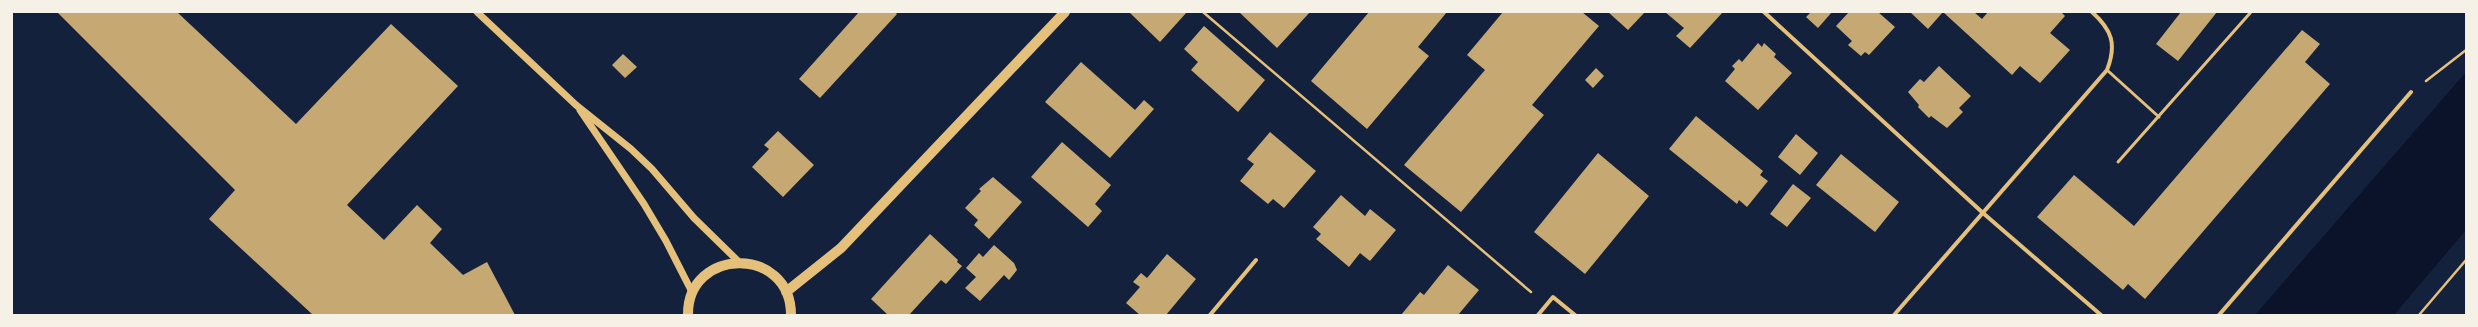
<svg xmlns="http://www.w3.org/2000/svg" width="2478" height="327" font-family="'Titillium Web',sans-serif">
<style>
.water{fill:#0b132b}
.building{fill:#c6a872}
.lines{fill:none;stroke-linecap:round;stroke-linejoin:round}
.path{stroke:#e5c07b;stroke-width:2.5}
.service{stroke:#e5c07b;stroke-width:3}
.minor{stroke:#e5c07b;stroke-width:4}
.tertiary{stroke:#e5c07b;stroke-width:7}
.primary{stroke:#e5c07b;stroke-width:10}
</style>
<rect width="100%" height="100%" fill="#14213d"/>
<path class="water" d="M 2466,72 L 2466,230 L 2394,315 L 2255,315 Z"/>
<path class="building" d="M 57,12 L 177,12 L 296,124 L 391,24 L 458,86 L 347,205 L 384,240 L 417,205 L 442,229 L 430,243 L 463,275 L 487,262 L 515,315 L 313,315 L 209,219 L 235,190 Z
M 859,12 L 895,12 L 897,14 L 820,98 L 799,79 Z
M 1129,12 L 1187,12 L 1160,42 Z
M 1239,12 L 1310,12 L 1277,48 Z
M 1369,12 L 1447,12 L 1418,47 L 1429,56 L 1367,129 L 1311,81 Z
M 1503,12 L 1582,12 L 1599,26 L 1532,105 L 1544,115 L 1461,212 L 1404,165 L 1485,70 L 1467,55 Z
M 1608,12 L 1645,12 L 1628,30 Z
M 1665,12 L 1723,12 L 1690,48 L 1676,36 L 1684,28 Z
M 1811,12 L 1832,12 L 1818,28 L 1806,17 Z
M 1849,12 L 1878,12 L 1895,27 L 1869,55 L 1865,52 L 1861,56 L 1848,45 L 1852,41 L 1836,26 Z
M 1910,12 L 1943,12 L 1928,29 Z
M 1943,12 L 1974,12 L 1982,19 L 1988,12 L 2061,12 L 2065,16 L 2050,33 L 2070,50 L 2040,83 L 2020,66 L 2012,75 Z
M 2181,12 L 2217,12 L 2178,61 L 2156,44 Z
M 1204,26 L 1265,80 L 1238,112 L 1191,70 L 1198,62 L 1184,49 Z
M 2302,30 L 2320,44 L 2305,62 L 2330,84 L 2145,299 L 2128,284 L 2123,290 L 2037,217 L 2074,175 L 2134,226 Z
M 1758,43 L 1762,47 L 1764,43 L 1776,54 L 1774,57 L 1792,73 L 1758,110 L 1725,81 L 1735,69 L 1732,66 L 1739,59 L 1742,62 Z
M 623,54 L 637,67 L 625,78 L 612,65 Z
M 1081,62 L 1135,110 L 1144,100 L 1154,109 L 1110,158 L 1045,102 Z
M 1939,66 L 1971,96 L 1959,108 L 1963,112 L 1947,128 L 1931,116 L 1929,118 L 1918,107 L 1919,105 L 1908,92 L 1920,79 L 1924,82 Z
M 1596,68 L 1604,76 L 1593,88 L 1585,80 Z
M 1696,116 L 1763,171 L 1760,175 L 1768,181 L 1747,207 L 1739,200 L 1737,204 L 1669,149 Z
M 778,131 L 814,165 L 783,197 L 752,167 L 769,149 L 764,145 Z
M 1270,132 L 1316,171 L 1284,208 L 1273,199 L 1268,204 L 1240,181 L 1254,164 L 1247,159 Z
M 1796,134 L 1818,153 L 1800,175 L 1778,157 Z
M 1062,142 L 1111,185 L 1095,204 L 1102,211 L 1088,227 L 1031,177 Z
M 1598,153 L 1649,196 L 1585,274 L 1534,232 Z
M 1841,154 L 1899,202 L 1875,232 L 1816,185 Z
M 993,177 L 1022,202 L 989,239 L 974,225 L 978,220 L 965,208 L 981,191 L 979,189 Z
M 1793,184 L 1811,198 L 1787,227 L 1770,214 Z
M 1341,195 L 1365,216 L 1370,209 L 1396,230 L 1370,261 L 1360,253 L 1349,267 L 1316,239 L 1321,234 L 1313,227 Z
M 930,234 L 958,260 L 957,262 L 962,266 L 946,284 L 941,280 L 909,315 L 888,315 L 871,299 Z
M 994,245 L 1014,263 L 1017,270 L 1009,280 L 1004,275 L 980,301 L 965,288 L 976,277 L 966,268 L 979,253 L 983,257 Z
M 1167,254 L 1196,279 L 1166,315 L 1140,315 L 1126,303 L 1140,287 L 1133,282 L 1141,273 L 1147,278 Z
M 1448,265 L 1479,290 L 1458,315 L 1401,315 L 1420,292 L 1424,295 Z"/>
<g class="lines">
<path class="path" d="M 1203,12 L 1531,292
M 2426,81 L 2466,50
M 2419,315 L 2466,260"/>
<path class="service" d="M 2107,70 L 2159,117
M 2118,162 L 2251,12"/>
<path class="minor" d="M 1764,12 L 1983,213 L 2101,315
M 1210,315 L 1256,260
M 1538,315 L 1553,297 L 1575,315
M 1894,315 L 2107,70 C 2117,44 2112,30 2092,12
M 2219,315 L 2411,92"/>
<path class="tertiary" d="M 477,12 L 576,105 L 631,149 L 652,169 L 694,218 L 739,262
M 580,110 L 644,204 L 666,241 L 692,292"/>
<path class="primary" d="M 786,292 L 841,248 L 1065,12
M 688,315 C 687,247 791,245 791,315"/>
</g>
<rect width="2478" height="327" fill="none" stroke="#f6f1e7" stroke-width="26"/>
</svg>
